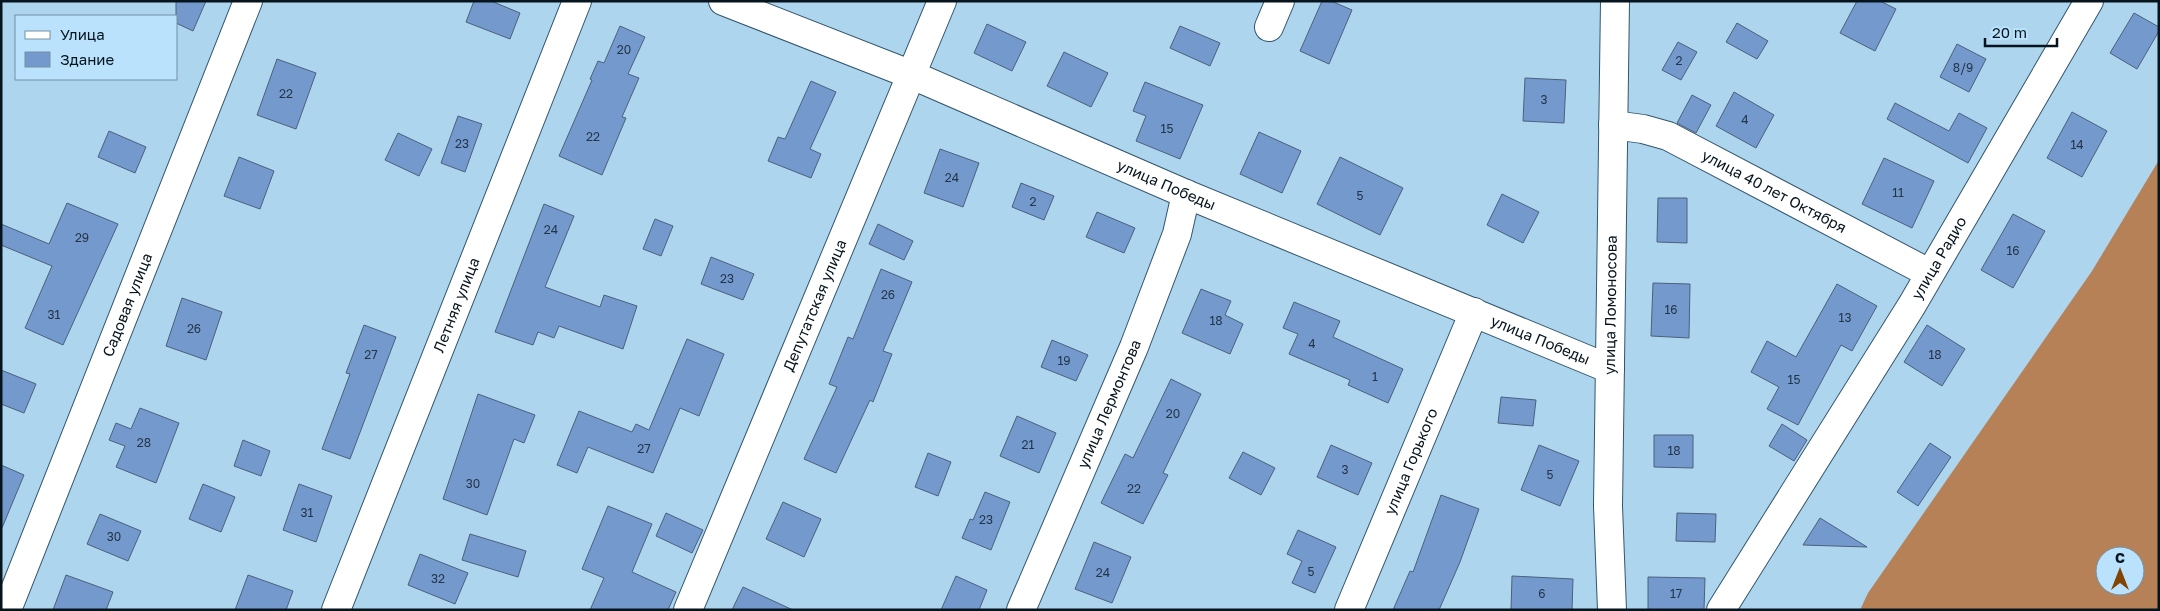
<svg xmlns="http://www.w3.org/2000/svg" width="2160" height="611" font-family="'Golos Text',sans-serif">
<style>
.forest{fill:#b78158;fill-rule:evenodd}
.building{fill:#7499cc;stroke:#4b607e}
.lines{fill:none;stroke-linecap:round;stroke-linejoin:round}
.minor-casing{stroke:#33566c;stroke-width:30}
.minor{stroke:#fff;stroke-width:28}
.labels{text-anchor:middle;stroke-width:4;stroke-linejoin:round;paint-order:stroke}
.number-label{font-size:12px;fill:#223549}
.street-label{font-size:15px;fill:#06141d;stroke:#bae2fc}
</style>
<rect width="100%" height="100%" fill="#aed5ee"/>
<path class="forest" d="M 2159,160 L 2159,610 L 1860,610 L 1868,593 L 2092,271 ZM 2105,556 L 2135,556 L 2135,586 L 2105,586 Z"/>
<path class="building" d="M 176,1 L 206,1 L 193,31 L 176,23 Z
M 474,1 L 491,1 L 520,13 L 510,39 L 466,22 Z
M 1322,1 L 1331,1 L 1352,10 L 1329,64 L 1300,51 Z
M 1857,1 L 1880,1 L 1896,9 L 1875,51 L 1840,33 Z
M 2134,13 L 2159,27 L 2159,31 L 2137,69 L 2110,53 Z
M 1737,23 L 1768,41 L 1757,59 L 1726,42 Z
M 987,24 L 1026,42 L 1012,71 L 974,53 Z
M 620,26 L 645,37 L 628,74 L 639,78 L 622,117 L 626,118 L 602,175 L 559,156 L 592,80 L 590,79 L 598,61 L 604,63 Z
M 1180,26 L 1220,43 L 1210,66 L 1170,48 Z
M 1678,42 L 1697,52 L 1681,80 L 1662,70 Z
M 1957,44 L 1986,59 L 1969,92 L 1940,77 Z
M 1064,52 L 1108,73 L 1091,107 L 1047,86 Z
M 277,59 L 316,73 L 296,129 L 257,115 Z
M 1525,78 L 1566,80 L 1564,123 L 1523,121 Z
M 811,81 L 836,92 L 810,149 L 821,154 L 811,178 L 768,161 L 778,137 L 785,139 Z
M 1145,82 L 1203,105 L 1180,159 L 1136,141 L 1146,116 L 1133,111 Z
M 1734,92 L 1774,115 L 1756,148 L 1716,126 Z
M 1692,95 L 1711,105 L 1696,133 L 1677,123 Z
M 1895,103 L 1949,131 L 1959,113 L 1987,128 L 1968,163 L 1887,119 Z
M 2072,112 L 2107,131 L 2082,177 L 2047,158 Z
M 458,116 L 482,124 L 465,172 L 441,163 Z
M 109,131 L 146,147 L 135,173 L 98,157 Z
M 1259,132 L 1301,151 L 1282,193 L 1240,174 Z
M 398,133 L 432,149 L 419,176 L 385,160 Z
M 940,149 L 979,163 L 963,207 L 924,193 Z
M 239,157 L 274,171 L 260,209 L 224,196 Z
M 1340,157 L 1403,188 L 1380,235 L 1317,204 Z
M 1884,158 L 1934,181 L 1912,228 L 1862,204 Z
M 1021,183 L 1054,196 L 1044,220 L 1012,207 Z
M 1502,194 L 1539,212 L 1523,243 L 1487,225 Z
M 1658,198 L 1687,198 L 1687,243 L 1657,242 Z
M 67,203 L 118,224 L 63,345 L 25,328 L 52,266 L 1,245 L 1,224 L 49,244 Z
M 544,204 L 574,216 L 545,287 L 600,307 L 604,295 L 637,306 L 623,349 L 559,326 L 554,338 L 538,332 L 533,345 L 495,332 Z
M 1097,212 L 1135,228 L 1124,253 L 1086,237 Z
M 2013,214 L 2045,231 L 2013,288 L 1981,270 Z
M 655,219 L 673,226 L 661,256 L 643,249 Z
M 878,224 L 913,241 L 904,260 L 869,244 Z
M 711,257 L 754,274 L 743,300 L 701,284 Z
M 881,269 L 912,282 L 883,351 L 892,354 L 873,402 L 870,400 L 836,473 L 804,459 L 837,387 L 829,384 L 848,337 L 853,339 Z
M 1653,283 L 1690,284 L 1689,338 L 1651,336 Z
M 1837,284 L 1877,306 L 1852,351 L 1841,345 L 1798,425 L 1767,409 L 1779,387 L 1751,372 L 1767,341 L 1796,357 Z
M 1201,289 L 1231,301 L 1225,315 L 1243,324 L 1230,354 L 1182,333 Z
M 182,298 L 222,312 L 206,360 L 166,346 Z
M 1294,302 L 1340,321 L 1333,337 L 1403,369 L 1388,403 L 1348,385 L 1350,380 L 1289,354 L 1298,334 L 1283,328 Z
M 364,325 L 396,337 L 350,459 L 322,449 L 350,374 L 346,373 Z
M 1927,325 L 1965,349 L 1942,386 L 1904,362 Z
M 687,339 L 724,354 L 699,416 L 680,408 L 653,473 L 588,447 L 577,473 L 557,465 L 579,411 L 632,432 L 636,424 L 649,430 Z
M 1052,340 L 1088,355 L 1076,381 L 1041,367 Z
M 1,370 L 36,384 L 24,413 L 1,404 Z
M 1171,379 L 1201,394 L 1163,473 L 1168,475 L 1143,524 L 1101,503 L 1125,454 L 1133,458 Z
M 478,394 L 535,415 L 524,443 L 514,439 L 487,515 L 443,499 Z
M 1501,397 L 1536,400 L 1533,426 L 1498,423 Z
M 140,408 L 179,423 L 156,483 L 116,467 L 125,446 L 109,440 L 116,423 L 131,429 Z
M 1017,416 L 1056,433 L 1039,473 L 1000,456 Z
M 1782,424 L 1807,440 L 1794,461 L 1769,446 Z
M 1654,435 L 1693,435 L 1693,468 L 1654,467 Z
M 243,440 L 270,451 L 261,476 L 234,466 Z
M 1930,443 L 1951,457 L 1918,506 L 1897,492 Z
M 1331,445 L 1372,463 L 1358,495 L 1317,477 Z
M 1539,445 L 1579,461 L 1560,506 L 1521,490 Z
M 1243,452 L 1275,468 L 1261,495 L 1229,478 Z
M 928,453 L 951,462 L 938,496 L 915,487 Z
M 1,465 L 24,475 L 2,528 L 1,528 Z
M 203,484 L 235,497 L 221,532 L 189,519 Z
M 299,484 L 332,496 L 316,542 L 283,530 Z
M 985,492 L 1010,502 L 991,550 L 962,538 L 970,519 L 973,520 Z
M 1441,495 L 1479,509 L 1460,562 L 1439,610 L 1393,610 L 1410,571 L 1413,572 Z
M 783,502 L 821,519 L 804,557 L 766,539 Z
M 608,506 L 652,524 L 632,572 L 676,592 L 668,610 L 590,610 L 604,578 L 582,569 Z
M 666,513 L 703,530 L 692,553 L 656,536 Z
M 1677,513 L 1716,514 L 1715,542 L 1676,541 Z
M 100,514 L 141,531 L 128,561 L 87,544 Z
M 1820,518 L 1867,547 L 1803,545 Z
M 1298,530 L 1336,547 L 1315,593 L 1292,583 L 1302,561 L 1287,554 Z
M 470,534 L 526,551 L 518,577 L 462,560 Z
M 1094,542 L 1131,557 L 1112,603 L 1075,589 Z
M 420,554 L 468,573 L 455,604 L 408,585 Z
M 66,575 L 113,592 L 106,610 L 53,610 Z
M 248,575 L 293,591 L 286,610 L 235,610 Z
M 956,576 L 987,590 L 979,610 L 941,610 Z
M 1512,576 L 1573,579 L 1572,610 L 1511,610 Z
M 1648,577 L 1705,578 L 1704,610 L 1648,610 Z
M 743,587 L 793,610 L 732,610 Z"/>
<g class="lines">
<defs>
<g id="minor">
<path id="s1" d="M 723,1 L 912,75 L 1186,194 L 1610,369"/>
<path d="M 1269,27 L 1280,1"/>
<path id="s2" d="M 1613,125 L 1643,129 L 1668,136 L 1929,273"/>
<path id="s3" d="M 7,610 L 248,1"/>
<path id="s4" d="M 336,610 L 577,1"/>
<path id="s5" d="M 688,610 L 942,1"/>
<path id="s6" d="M 1021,610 L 1134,347 L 1177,234 L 1186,194"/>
<path id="s7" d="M 1349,610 L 1474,312"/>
<path id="s8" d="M 1612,610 L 1608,506 L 1615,1"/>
<path id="s9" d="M 1721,610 L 1912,305 L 2089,1"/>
</g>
</defs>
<use href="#minor" class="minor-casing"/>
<use href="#minor" class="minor"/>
</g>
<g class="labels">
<g class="number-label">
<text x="624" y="54">20</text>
<text x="1679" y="65">2</text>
<text x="1963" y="72">8/9</text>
<text x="286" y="98">22</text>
<text x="1544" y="104">3</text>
<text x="1745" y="124">4</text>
<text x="1167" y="133">15</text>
<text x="593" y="141">22</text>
<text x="462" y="148">23</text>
<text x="2077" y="149">14</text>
<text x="952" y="182">24</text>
<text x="1898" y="197">11</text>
<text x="1360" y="200">5</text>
<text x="1033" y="206">2</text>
<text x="551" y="234">24</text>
<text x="82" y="242">29</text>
<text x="2013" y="255">16</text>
<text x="727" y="283">23</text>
<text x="888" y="299">26</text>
<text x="1671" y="314">16</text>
<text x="54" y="319">31</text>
<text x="1845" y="322">13</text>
<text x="1216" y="325">18</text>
<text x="194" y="333">26</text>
<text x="1312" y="348">4</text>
<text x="371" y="359">27</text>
<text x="1935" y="359">18</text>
<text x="1064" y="365">19</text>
<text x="1375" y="381">1</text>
<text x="1794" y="384">15</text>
<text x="1173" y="418">20</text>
<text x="144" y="447">28</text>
<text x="1028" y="449">21</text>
<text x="644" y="453">27</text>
<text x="1674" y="455">18</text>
<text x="1345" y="474">3</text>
<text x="1550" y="479">5</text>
<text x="473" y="488">30</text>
<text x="1134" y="493">22</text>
<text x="307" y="517">31</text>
<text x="986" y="524">23</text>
<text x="114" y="541">30</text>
<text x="1311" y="576">5</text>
<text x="1103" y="577">24</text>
<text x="438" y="583">32</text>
<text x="1542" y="598">6</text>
<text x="1676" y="598">17</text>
</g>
<g class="street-label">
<text dy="5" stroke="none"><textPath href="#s1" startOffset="480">улица Победы</textPath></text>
<text dy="5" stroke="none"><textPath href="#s2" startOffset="176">улица 40 лет Октября</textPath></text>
<text dy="5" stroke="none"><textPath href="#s9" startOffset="414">улица Радио</textPath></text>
<text dy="5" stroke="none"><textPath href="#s3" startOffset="328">Садовая улица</textPath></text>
<text dy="5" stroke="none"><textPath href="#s4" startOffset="328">Летняя улица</textPath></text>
<text dy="5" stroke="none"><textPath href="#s5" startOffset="330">Депутатская улица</textPath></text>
<text dy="5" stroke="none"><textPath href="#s8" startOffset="305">улица Ломоносова</textPath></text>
<text dy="5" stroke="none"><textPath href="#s1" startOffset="885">улица Победы</textPath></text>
<text dy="5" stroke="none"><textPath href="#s6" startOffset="224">улица Лермонтова</textPath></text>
<text dy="5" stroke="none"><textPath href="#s7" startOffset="161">улица Горького</textPath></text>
</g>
</g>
<rect width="2160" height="611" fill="none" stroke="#06141d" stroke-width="5"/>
<rect x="15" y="15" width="162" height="65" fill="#bae2fc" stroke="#7290a3"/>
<rect x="25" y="31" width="25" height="8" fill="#ffffff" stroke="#7290a3"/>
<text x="60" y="40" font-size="15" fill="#06141d">Улица</text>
<rect x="25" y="52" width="25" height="15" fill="#7499cc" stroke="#7290a3"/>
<text x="60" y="65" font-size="15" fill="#06141d">Здание</text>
<g transform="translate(2120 571)"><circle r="24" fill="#bae2fc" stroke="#7290a3"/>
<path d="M0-4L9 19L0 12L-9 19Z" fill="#824402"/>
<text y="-8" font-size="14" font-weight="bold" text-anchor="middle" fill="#06141d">С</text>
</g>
<path d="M1985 38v8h72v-8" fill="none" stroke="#06141d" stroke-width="2.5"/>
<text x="1992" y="38" font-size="15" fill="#06141d" stroke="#bae2fc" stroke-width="4" paint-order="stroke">20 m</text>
</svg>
